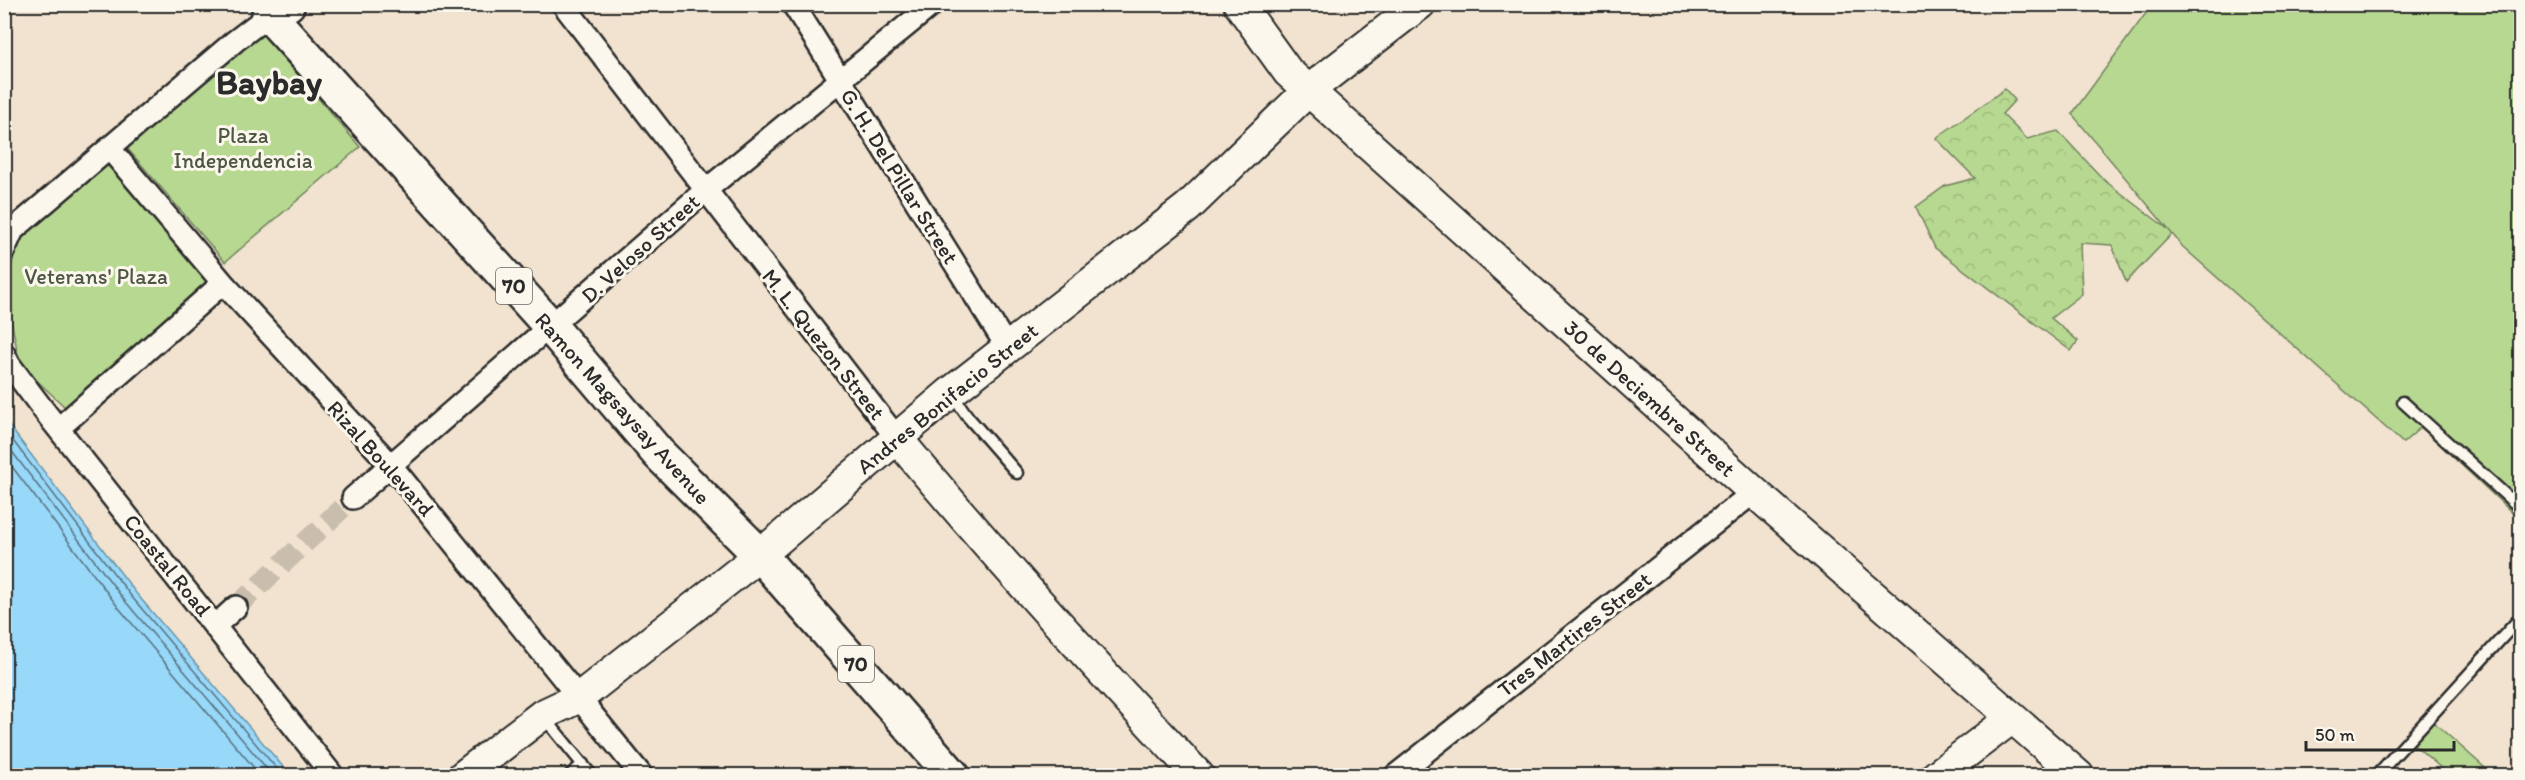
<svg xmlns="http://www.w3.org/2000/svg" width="2525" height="780" font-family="Itim,sans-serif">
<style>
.forest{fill:url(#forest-crowns);stroke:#71825e;stroke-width:1.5}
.park{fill:#b7d891;stroke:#71825e;stroke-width:1.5}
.water{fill:#98d8f9;stroke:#6c93a7;stroke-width:1.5}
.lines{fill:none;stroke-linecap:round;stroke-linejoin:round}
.shore{stroke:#57707d;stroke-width:1.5}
.street-tunnel{stroke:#c9beae;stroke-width:21;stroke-dasharray:21 10;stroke-linecap:butt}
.lane-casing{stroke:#2b2b2b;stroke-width:15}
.street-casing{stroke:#2b2b2b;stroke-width:26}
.secondary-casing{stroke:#2b2b2b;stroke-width:34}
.primary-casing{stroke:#2b2b2b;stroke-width:38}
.lane{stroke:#fbf7ec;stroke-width:10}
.street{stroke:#fbf7ec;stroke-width:21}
.secondary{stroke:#fbf7ec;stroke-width:30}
.primary{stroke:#fbf7ec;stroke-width:33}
.labels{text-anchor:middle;stroke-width:6;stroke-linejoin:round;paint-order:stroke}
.shield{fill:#fbf7ec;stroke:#696865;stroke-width:1.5}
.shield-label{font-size:21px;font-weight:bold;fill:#2b2b2b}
.park-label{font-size:22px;fill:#4e5644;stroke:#fbf7ec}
.street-label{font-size:22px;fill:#2b2b2b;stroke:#fbf7ec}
.town-label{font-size:34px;font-weight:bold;fill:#2b2b2b;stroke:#fbf7ec}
</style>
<defs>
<pattern id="forest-crowns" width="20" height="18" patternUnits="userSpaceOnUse" patternTransform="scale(1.5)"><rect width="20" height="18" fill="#b7d891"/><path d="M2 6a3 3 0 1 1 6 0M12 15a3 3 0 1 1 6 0" fill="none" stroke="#9eba7d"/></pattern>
</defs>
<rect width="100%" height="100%" fill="#f1e3cf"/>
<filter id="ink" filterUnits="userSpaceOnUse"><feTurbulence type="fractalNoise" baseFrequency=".0167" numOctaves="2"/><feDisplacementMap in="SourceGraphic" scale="12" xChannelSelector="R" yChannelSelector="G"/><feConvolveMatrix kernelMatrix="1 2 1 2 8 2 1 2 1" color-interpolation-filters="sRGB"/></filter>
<g filter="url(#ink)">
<path class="forest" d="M 2005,89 L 2015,100 L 2002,114 L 2027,139 L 2058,131 L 2104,180 L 2173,233 L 2126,282 L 2112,245 L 2080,243 L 2082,294 L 2051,318 L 2078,341 L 2071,351 L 1935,248 L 1916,207 L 1945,186 L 1975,178 L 1936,138 Z"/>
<path class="park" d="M 2152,5 L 2520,5 L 2520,520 L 2421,427 L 2403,443 L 2183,247 L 2072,114 Z
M 262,33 L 360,147 L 225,262 L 127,148 Z
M 108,165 L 211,284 L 66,408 L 29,373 L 19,360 L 5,289 L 21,231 Z
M 2431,720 L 2484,767 L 2476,775 L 2449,775 L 2411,742 Z"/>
<path class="water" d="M 4,419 L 136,593 L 290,775 L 5,775 Z"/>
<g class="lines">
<path class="shore" d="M 4,429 L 131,596 L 283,776
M 4,441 L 125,601 L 273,776
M 4,456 L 118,607 L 261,776"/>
<path class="street-tunnel" d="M 236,607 L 353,498"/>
<defs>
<path id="lane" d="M 951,393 L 968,417 L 1017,473
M 2403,402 L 2520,508
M 544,717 L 592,776
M 569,776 L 583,764
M 2376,776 L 2520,618"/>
<path id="street" d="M 563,4 L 896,437
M 793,4 L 1007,347
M 110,149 L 223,283 L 390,464 L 642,776
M 4,250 L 13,230 L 235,41 L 269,15 L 262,5
M 4,354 L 9,364 L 45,412 L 333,776
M 59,428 L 223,283
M 353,498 L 706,190 L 933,4
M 216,625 L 236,607
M 1395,776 L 1754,492"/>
<path id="secondary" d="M 1239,4 L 1288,72 L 1754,492 L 2079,776
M 896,437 C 993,554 1095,666 1199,776
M 463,776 L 542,715 L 580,697 L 760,555 L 951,392 L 1188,207 L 1309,90 L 1420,4
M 1936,776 L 2012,718"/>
<path id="primary" d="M 288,4 L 269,15 L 551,327 L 658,453 L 760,555 L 953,776"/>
</defs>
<use href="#lane" class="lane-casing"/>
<use href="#street" class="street-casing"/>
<use href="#secondary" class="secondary-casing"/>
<use href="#primary" class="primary-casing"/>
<use href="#lane" class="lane"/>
<use href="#street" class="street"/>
<use href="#secondary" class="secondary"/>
<use href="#primary" class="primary"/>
</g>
</g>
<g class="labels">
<g class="shield">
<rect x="496" y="268" width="36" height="36" rx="4.5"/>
<rect x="838" y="646" width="36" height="36" rx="4.5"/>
</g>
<g class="shield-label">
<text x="514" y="293">70</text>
<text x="856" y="671">70</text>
</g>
<g class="park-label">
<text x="243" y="143">Plaza<tspan x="243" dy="25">Independencia</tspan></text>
<text x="96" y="284">Veterans' Plaza</text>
</g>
<g class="street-label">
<text transform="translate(900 176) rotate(58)" y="8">G. H. Del Pillar Street</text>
<text transform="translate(640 248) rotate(-42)" y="8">D. Veloso Street</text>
<text transform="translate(824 344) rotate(52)" y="8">M. L. Quezon Street</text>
<text transform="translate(947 398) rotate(-39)" y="8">Andres Bonifacio Street</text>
<text transform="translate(1650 398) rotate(42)" y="8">30 de Deciembre Street</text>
<text transform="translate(623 408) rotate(48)" y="8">Ramon Magsaysay Avenue</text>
<text transform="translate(381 458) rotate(48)" y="8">Rizal Boulevard</text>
<text transform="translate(168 565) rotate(51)" y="8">Coastal Road</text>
<text transform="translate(1574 634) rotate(-38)" y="8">Tres Martires Street</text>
</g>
<g class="town-label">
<text x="269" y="94">Baybay</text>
</g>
</g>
<rect width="2525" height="780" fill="none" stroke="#fbf7ec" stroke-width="24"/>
<rect x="12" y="12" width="2501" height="756" fill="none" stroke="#2b2b2b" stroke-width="2" filter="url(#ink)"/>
<path d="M2306 741v9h148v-9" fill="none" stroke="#2b2b2b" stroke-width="3"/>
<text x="2315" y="741" font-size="18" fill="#2b2b2b" stroke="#fbf7ec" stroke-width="4.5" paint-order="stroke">50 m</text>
</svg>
